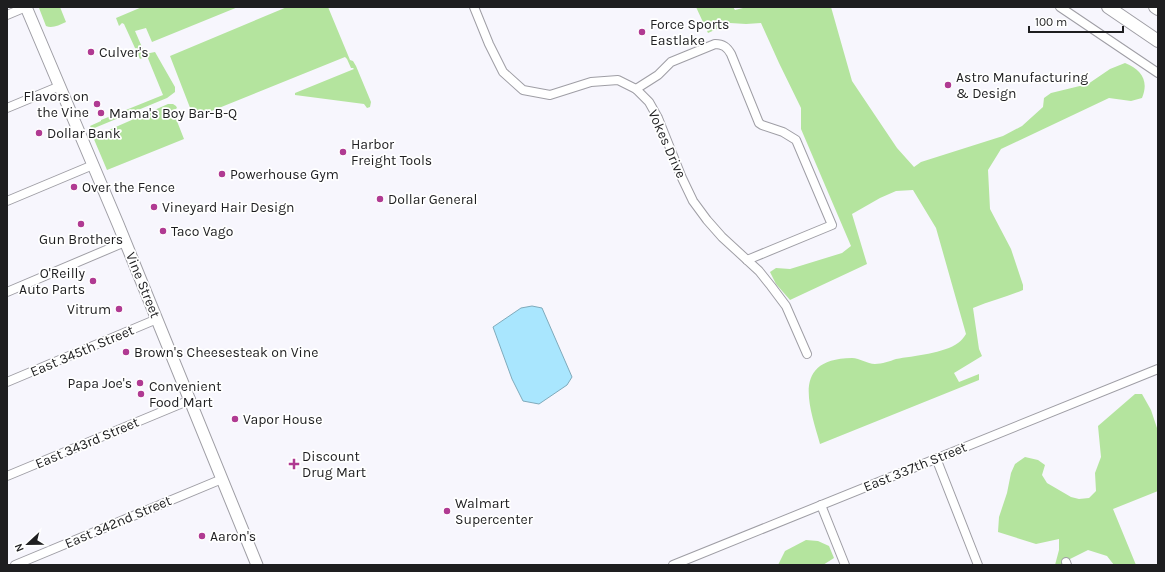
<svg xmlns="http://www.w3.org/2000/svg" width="1165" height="572" viewBox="0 0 1165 572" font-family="Karla,sans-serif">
<rect width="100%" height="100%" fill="#f7f6fd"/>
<g fill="#b4e49e">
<path d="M40,7H60L66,22C59,25 52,29 46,26L39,8Z"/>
<path d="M142,7H238L152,42L146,28L135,31L145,54L155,52L175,87V92L167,98L92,129L90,126L101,121V120L163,95L147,56L140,59L124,24L122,23L119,26L116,18Z"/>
<path d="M287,7H328L350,60L353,61L356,66L371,102L370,107L367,108L364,104L295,95V93L354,69L353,68H351L347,59L345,57L194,118L170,56Z"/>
<path d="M696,7H733L735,10L747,7H831L852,81L897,148L914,167L921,162L1003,136L1022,126L1043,107L1044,98L1051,93L1088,84L1110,69L1125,63C1142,70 1149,81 1142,98L1131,101L1109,98L1001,149L988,170L990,209L1011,249L1023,285V290C1007,297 990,301 973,308L979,349L982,356L954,373L959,382L979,374V380L820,444C809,405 791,359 852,358C860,358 867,364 875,364C882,364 890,361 896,359C913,356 945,353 958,343C961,341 964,337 966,334L936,228L913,190L896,191L880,198L852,214L867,264L790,300L776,284L770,272L776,268L790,269L842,253L851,246L801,129V108L779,63L761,23L746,24L730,23L708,33Z"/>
<path d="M168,104H173L176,106L177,108L173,111L184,139L107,170L93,137Z"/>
<path d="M1135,394H1142L1151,410L1158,431V491L1113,509L1136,565H1114L1107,556L1088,550L1070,559L1066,565H1055L1059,550V539L1036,544L998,532L999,517L1007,493L1011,473L1015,464L1025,457L1038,460L1045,465L1042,475L1047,483L1071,497L1079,499L1089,498L1096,491L1095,473L1101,457L1098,426Z"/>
<path d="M806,540L818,541L829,546L834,558L823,565H778L785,551Z"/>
</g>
<path fill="#a9e6fe" stroke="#7faabb" d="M532,306L542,308L572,377L567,385L539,404L523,401L512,379L493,327L521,308Z"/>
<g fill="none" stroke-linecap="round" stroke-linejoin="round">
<g stroke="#9f9ea5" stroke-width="10">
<g id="minor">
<path d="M474,7L489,44L503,72L523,90L550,95L591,82L618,80L636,89L649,102L658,118L682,178L693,201L707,220L722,237L759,271L771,286L786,306L807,354"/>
<path d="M1060,7L1158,73"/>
<path d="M7,15L26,7"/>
<path d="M636,89L658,75L671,62L715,44C723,44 727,47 731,54L759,123L762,125L783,132L796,140L832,225L747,260"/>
<path d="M7,108L60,86"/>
<path d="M7,201L93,165"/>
<path d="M7,292L125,242"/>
<path d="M7,382L157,319"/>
<path d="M936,458L978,565"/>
<path d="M7,476L190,400"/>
<path d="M821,505L845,565"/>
<path d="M1066,562L1067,565"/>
<path d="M15,565L222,479"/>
<path d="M673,565L1158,369"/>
</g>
</g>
<g stroke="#9f9ea5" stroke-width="13">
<path id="major" d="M26,7L118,224L257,565"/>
</g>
<g stroke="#9f9ea5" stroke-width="14">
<g id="highway">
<path d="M1108,7L1158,41"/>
<path d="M1155,7L1158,9"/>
</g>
</g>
<use href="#minor" stroke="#fff" stroke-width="8"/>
<use href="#major" stroke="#fff" stroke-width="11"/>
<use href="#highway" stroke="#fff" stroke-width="12"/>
</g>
<g fill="#b03a92" stroke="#fff" stroke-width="1.5">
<circle cx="642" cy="32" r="4"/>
<circle cx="91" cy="52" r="4"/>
<circle cx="948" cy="85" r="4"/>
<circle cx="97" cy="104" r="4"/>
<circle cx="101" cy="113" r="4"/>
<circle cx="39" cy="133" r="4"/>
<circle cx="343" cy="152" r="4"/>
<circle cx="222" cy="174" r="4"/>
<circle cx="74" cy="187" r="4"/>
<circle cx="380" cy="199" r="4"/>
<circle cx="154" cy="207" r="4"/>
<circle cx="81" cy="224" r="4"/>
<circle cx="163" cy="231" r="4"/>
<circle cx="93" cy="281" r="4"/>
<circle cx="119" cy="309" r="4"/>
<circle cx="126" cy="352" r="4"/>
<circle cx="140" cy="383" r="4"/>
<circle cx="141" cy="394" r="4"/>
<circle cx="235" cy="419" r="4"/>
<path d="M292 458h4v4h4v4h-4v4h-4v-4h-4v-4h4z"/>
<circle cx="447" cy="511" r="4"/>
<circle cx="202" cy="536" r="4"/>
</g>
<g text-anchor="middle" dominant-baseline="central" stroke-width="3.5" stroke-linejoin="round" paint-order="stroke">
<g font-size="14" fill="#1e1e20" stroke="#fff" text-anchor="start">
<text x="650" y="24">Force Sports<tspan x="650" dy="16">Eastlake</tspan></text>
<text x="99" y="52">Culver's</text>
<text x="956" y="77">Astro Manufacturing<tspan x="956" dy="16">&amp; Design</tspan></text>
<text x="89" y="96" text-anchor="end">Flavors on<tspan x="89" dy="16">the Vine</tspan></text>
<text x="109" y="113">Mama's Boy Bar-B-Q</text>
<text x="47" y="133">Dollar Bank</text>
<text x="351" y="144">Harbor<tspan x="351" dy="16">Freight Tools</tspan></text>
<text x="230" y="174">Powerhouse Gym</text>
<text x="82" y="187">Over the Fence</text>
<text x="388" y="199">Dollar General</text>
<text x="162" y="207">Vineyard Hair Design</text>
<text x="171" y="231">Taco Vago</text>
<text x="81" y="239" text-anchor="middle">Gun Brothers</text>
<text x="85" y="273" text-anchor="end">O'Reilly<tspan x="85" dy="16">Auto Parts</tspan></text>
<text x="111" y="309" text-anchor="end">Vitrum</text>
<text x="134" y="352">Brown's Cheesesteak on Vine</text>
<text x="132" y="383" text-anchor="end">Papa Joe's</text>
<text x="149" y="386">Convenient<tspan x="149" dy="16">Food Mart</tspan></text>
<text x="243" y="419">Vapor House</text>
<text x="302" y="456">Discount<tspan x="302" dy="16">Drug Mart</tspan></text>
<text x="455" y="503">Walmart<tspan x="455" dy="16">Supercenter</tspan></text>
<text x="210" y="536">Aaron's</text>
</g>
<g font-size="14" fill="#1e1e20" stroke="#fff">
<text transform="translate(667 144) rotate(66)">Vokes Drive</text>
<text transform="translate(143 285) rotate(68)">Vine Street</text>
<text transform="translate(82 351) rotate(-23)">East 345th Street</text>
<text transform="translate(87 443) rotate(-23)">East 343rd Street</text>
<text transform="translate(915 467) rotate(-22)">East 337th Street</text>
<text transform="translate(118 522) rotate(-23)">East 342nd Street</text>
</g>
</g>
<rect width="1165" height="572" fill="none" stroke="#1e1e20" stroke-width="16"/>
<g transform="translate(28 544) rotate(248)" stroke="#ffffff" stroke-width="3" paint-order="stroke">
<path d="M0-3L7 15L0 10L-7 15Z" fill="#1e1e20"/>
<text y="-6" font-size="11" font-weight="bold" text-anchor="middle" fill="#1e1e20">N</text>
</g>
<path d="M1029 26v6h94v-6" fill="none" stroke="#1e1e20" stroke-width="2"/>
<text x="1035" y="26" font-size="12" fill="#1e1e20" stroke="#ffffff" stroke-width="3" paint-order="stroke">100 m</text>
</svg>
